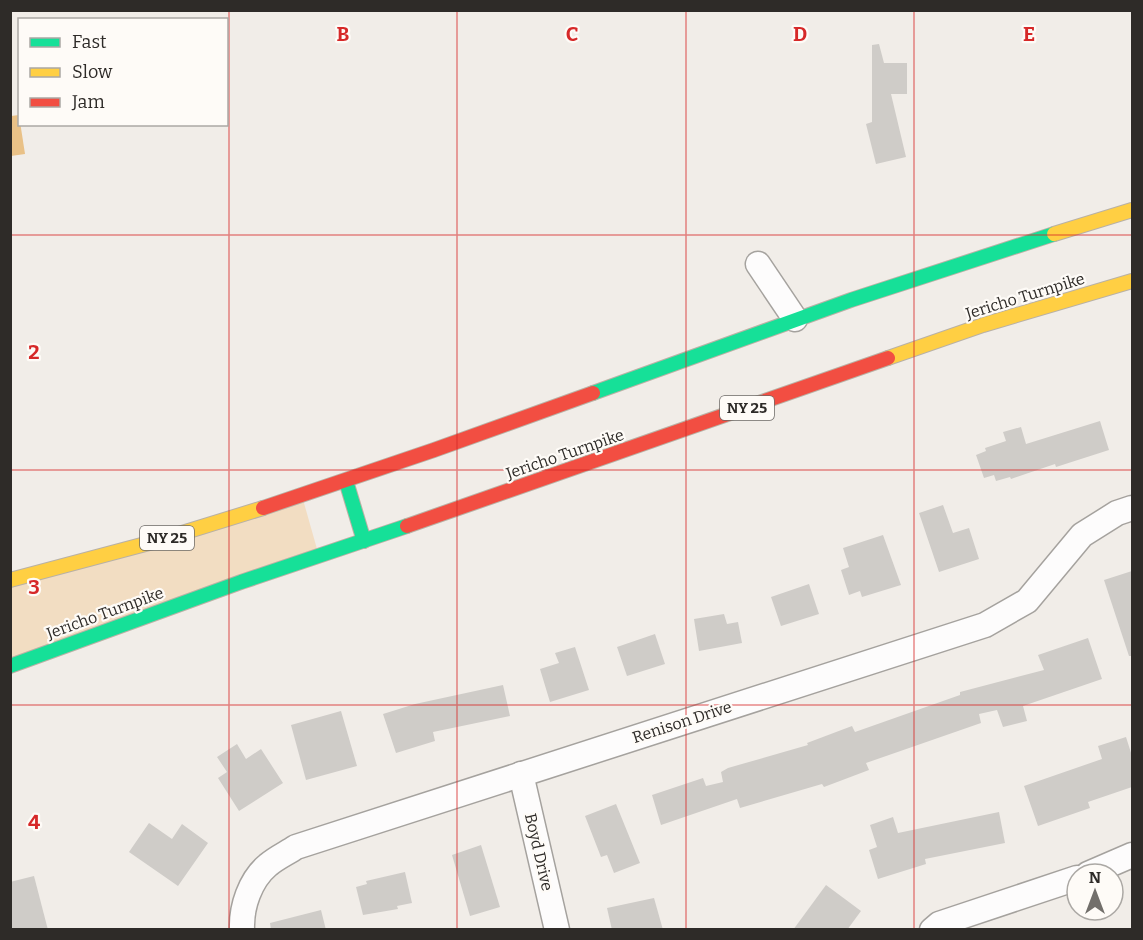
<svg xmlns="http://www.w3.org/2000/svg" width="1143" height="940" viewBox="0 0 1143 940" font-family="Bitter,serif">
<rect width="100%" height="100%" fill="#f1ede8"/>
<path fill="#f2ddc2" d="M302,496L319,556L11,666L10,580Z"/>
<path fill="#e9c187" d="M19,115L25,154L11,156V116Z"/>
<g fill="#cfccc8">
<path d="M879,44L884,63H907V94H891L906,157L876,164L866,124L872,122V45Z"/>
<path d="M1100,421L1109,450L1056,467L1055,464L1011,479L1010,477L996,481L994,475L984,478L976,455L986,451L985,448L1006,441L1003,432L1021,427L1026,444Z"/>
<path d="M943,505L953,533L969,528L979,559L939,572L919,513Z"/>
<path d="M883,535L901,585L862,597L860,591L849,595L841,570L849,567L843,548Z"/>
<path d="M1132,571V656H1129L1104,580Z"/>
<path d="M809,584L819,614L781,626L771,597Z"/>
<path d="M724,614L727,624L738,622L742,643L699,651L694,619Z"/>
<path d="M655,634L665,664L627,676L617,647Z"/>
<path d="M1088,638L1102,679L1023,706L1027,721L1003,727L997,710L979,714L981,723L866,763L869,770L824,787L822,784L740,808L737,799L661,825L652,795L703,778L706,786L723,782L721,772L728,768L808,745L807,743L852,726L855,732L960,695V692L1044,670L1038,655Z"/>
<path d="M575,647L589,690L550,702L540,669L559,663L555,653Z"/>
<path d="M503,685L510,716L433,732L435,741L396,753L383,714L415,704Z"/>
<path d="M341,711L357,766L306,780L291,725Z"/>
<path d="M1126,737L1132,756V787L1088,802L1090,808L1038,826L1024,786L1102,759L1098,746Z"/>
<path d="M237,744L246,759L261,749L283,783L239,811L218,778L227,772L217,757Z"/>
<path d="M616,804L640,863L614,873L607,855L601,857L585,816Z"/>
<path d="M999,812L1005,843L925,859L926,864L878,879L869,850L877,847L870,825L893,817L898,833Z"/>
<path d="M149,823L172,839L182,824L208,843L178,886L129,852Z"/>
<path d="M481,845L500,907L470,916L452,855Z"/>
<path d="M405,872L412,903L397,906L398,909L363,915L356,887L367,884L366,881Z"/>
<path d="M34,876L48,930H10V882Z"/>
<path d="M826,885L861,911L847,930H793Z"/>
<path d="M654,898L663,930H612L607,908Z"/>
<path d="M321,910L326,930H271L270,923Z"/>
</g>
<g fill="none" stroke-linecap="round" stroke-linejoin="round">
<g stroke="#a5a29e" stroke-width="27">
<g id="street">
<path d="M758,264L795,319"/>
<path d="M521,774L557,930"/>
<path d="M1088,874L1132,855"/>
<path d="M242,930C241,907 250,880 268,865C276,858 287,853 296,847L985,625L1027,601L1082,535L1117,513L1132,508"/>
<path d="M932,930L939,924L1077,878"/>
</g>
</g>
<g stroke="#b9b1a5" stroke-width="16">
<g id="fast">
<path d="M593,393L851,300L1054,234"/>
<path d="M346,481L364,541"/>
<path d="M10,666L241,582L407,526"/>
</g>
</g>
<g stroke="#b9b1a5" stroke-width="16">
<g id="slow">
<path d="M1054,234L1132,210"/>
<path d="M888,358L983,325L1132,281"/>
<path d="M10,580L153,542L263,508"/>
</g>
</g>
<g stroke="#b9b1a5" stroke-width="16">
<g id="jam">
<path d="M263,508L434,450L593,393"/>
<path d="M407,526L888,358"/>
</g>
</g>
<use href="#street" stroke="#fdfcfc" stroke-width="24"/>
<use href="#fast" stroke="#16e098" stroke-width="14"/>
<use href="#slow" stroke="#ffcf43" stroke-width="14"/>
<use href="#jam" stroke="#f24e42" stroke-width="14"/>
</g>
<path fill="none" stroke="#d62828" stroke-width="1.5" stroke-opacity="0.55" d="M229,10V930M457,10V930M686,10V930M914,10V930M10,235H1132M10,470H1132M10,705H1132"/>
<g text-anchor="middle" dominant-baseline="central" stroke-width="4.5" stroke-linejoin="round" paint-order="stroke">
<g fill="#fefbf7" stroke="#6c6966" stroke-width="1.5">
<rect x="720" y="396" width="54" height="24" rx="4.5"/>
<rect x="140" y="526" width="54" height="24" rx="4.5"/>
</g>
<g font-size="15" font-weight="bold" fill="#2e2b28">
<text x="747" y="408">NY 25</text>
<text x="167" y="538">NY 25</text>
</g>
<g font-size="16" fill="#2e2b28" stroke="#fefbf7">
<text transform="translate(1025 296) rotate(-17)">Jericho Turnpike</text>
<text transform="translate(565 454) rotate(-19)">Jericho Turnpike</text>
<text transform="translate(105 613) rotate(-20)">Jericho Turnpike</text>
<text transform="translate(682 722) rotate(-18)">Renison Drive</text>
<text transform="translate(539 852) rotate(77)">Boyd Drive</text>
</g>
</g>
<g font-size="20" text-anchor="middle" font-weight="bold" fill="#d62828" stroke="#fefbf7" stroke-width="4.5" stroke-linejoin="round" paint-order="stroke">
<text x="343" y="41">B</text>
<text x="572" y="41">C</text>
<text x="800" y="41">D</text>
<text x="1029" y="41">E</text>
<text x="34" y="359">2</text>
<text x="34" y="594">3</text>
<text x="34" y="829">4</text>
</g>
<rect width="1143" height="940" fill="none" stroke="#2e2b28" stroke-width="24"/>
<rect x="18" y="18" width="210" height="108" fill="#fefbf7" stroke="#aba8a4" stroke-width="1.5"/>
<rect x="30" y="38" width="30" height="9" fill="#16e098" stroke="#aba8a4" stroke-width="1.5"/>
<text x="72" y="48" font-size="18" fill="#2e2b28">Fast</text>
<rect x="30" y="68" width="30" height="9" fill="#ffcf43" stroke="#aba8a4" stroke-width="1.5"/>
<text x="72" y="78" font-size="18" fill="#2e2b28">Slow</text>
<rect x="30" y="98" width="30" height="9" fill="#f24e42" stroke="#aba8a4" stroke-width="1.5"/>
<text x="72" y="108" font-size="18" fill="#2e2b28">Jam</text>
<g transform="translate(1095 892)"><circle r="28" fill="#fefbf7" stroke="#aba8a4" stroke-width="1.5"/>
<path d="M0-4.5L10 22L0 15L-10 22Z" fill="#726f6b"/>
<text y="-9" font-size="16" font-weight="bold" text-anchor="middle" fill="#2e2b28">N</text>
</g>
</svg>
